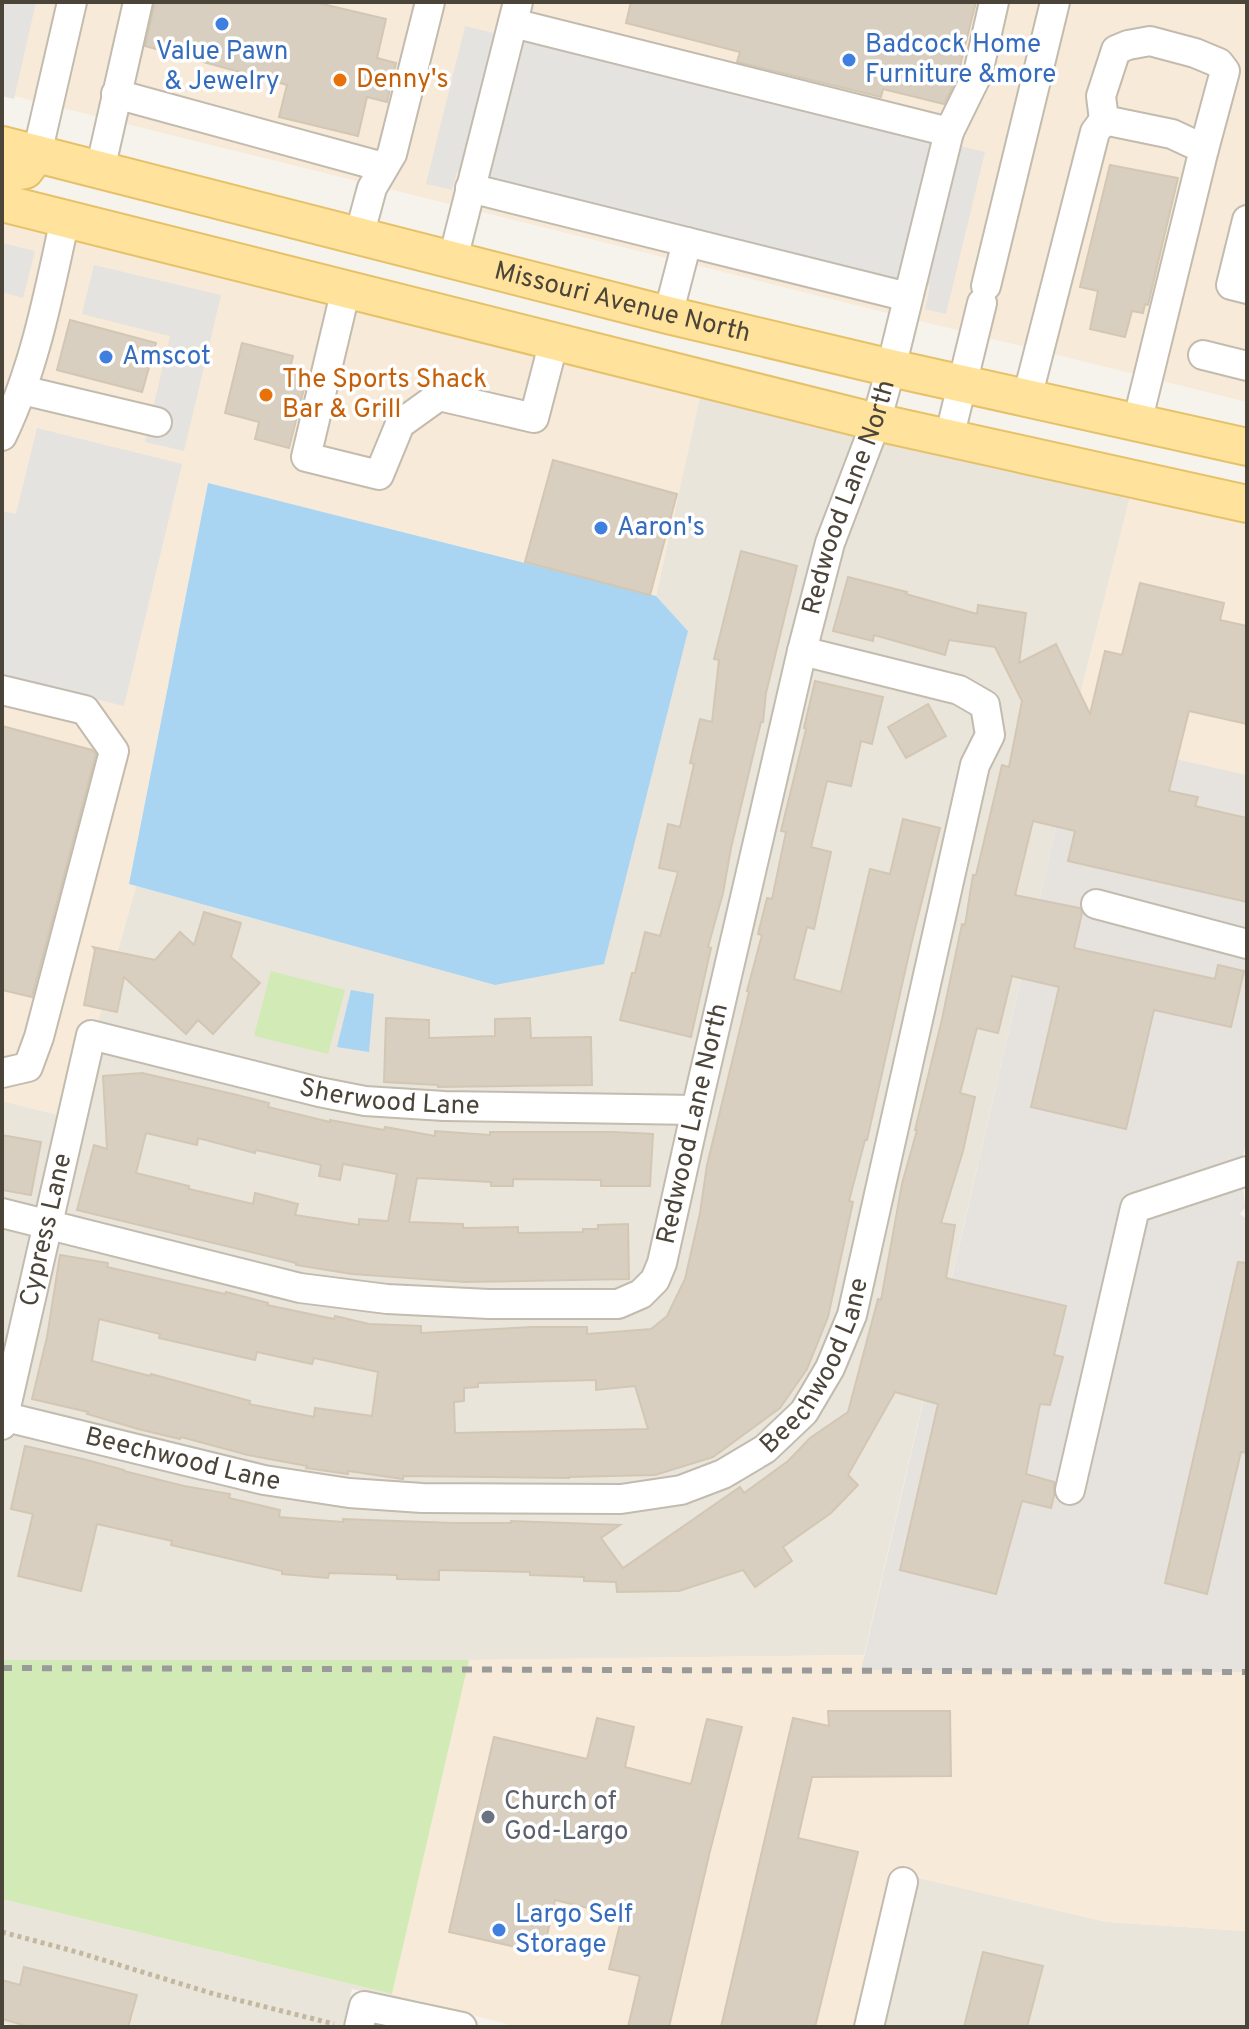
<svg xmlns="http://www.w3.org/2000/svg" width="1249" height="2029" viewBox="0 0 1249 2029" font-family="Overpass,sans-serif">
<rect width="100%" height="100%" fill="#f6f3ec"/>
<g fill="#eae5da">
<path d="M701,392L1131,493L1070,735L1077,737L864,1655L469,1660H2V1101L71,1118L136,886L495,985L688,631L656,596Z"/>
<path d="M893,1872L1107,1922L1247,1931V2027H854Z"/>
<path d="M2,1899L392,1994L451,2011L352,1989L343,2027H17L2,2023Z"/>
</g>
<g fill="#f7ead8">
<path d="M2,2H1247V402L2,93Z"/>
<path d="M2,217L701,392L656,596L208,483L129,884L136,886L71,1118L2,1101Z"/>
<path d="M1131,493L1247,519V775L1070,736Z"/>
<path d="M864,1655L862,1670L1247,1672V1931L1107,1922L893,1872L854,2027H518L392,1994L469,1660Z"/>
</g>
<path fill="#e6e2dd" d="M1077,737L1247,775V1138L1241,1165L1245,1208L1240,1214L1247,1219V1672L861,1670Z"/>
<g fill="#d2eab5">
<path d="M271,971L345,990L328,1054L254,1036Z"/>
<path d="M2,1660H469L392,1994L2,1899Z"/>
</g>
<g fill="#e5e3e0">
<path d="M2,2H36L14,99L2,96Z"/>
<path d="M465,26L985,152L946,314L925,309L930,286L457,172L452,190L426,184Z"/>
<path d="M2,243L35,251L23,298L2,292Z"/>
<path d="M94,265L221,295L184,451L145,442L170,336L82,314Z"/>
<path d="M37,428L182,464L124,706L2,676V511L16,514Z"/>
</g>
<g fill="#a9d4f2">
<path d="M208,483L656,596L688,631L604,964L495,985L129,884Z"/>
<path d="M351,990L374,994L369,1052L337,1047Z"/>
</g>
<g fill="#d8cfc1" stroke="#d3c7b4" stroke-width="2" fill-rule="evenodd">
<path d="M155,2H314L386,19L377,58L396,63L387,102L367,97L358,136L279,117L287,85L145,46Z"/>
<path d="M631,2H976L957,78L944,104L883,89L881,97L737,62L740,52L626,23Z"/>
<path d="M1110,165L1178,178L1148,305L1145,304L1143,313L1132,311L1125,337L1090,329L1098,291L1080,287Z"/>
<path d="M70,320L156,343L142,392L57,370Z"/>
<path d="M242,343L293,356L289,373L307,377L289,448L255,439L259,422L225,413Z"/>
<path d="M553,460L677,494L650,595L525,562Z"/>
<path d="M741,551L797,566L766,693L763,722H761L731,848L723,893L708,947L711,948L691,1037L620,1020L632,973H635L645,932L660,936L678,872L659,868L668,824L680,827L694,764L690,763L700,719L712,722L719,660L714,659Z"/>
<path d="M848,577L907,592L906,594L977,614L978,605L1026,613L1019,663L1056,644L1090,714L1105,651L1122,655L1140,583L1224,603L1220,620L1247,626V724L1189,711L1169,791L1198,797L1195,806L1247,818V902L1068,861L1075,831L1033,821L1015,895L1080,908L1082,913L1074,948L1215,979L1218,965L1244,971L1231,1027L1154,1010L1126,1129L1031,1107L1059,987L1012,976L998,1033L977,1028L960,1093L975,1097L963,1151L941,1223L955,1225L946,1278L1066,1306L1054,1355L1063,1357L1050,1405L1040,1404L1026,1474L1054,1482V1496L1051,1508L1022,1501L996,1594L900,1570L938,1404L895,1392L848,1475L858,1485L831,1513L783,1547L792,1561L755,1587L743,1570L679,1591L617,1592L616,1582L584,1581V1577L530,1575V1572L439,1570V1580L397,1579V1575L329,1573L328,1578L282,1574V1571L171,1545L172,1541L97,1524L81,1591L18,1576L33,1514L11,1509L25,1446L83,1459L124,1470V1471L184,1486L230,1494L229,1498L280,1510L279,1517L343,1522V1519L453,1523H511V1521L620,1525L601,1538L623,1568L740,1487L744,1493L788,1461L810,1438L848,1412L878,1299L881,1300L902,1184L917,1130H915L942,1019L962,924L965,925L973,875H976L1002,765L1009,767L1022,701L995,647L949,640L945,655L874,635L873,641L833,631Z"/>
<path d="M815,681L883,697L872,744L861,741L851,786L827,781L811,847L831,852L814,929L807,927L794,979L841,992L870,869L890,874L903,819L940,828L911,945L867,1140H865L849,1201L853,1202L828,1317L807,1369L780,1408L713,1457L655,1475L569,1477V1478L403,1476V1479L348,1471V1474L306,1468L307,1466L248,1455L181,1437L180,1439L138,1429L87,1414L88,1412L32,1399L47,1337L60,1255L108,1263L107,1267L225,1294L226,1292L268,1303L267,1305L334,1319L335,1316L369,1324L421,1326V1333L531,1327H587V1334L651,1329L667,1316L685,1279L700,1213L707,1165L749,992L747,991L762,935L758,934L767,898L772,899L786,832L781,831L806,729L804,728ZM99,1319L160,1334L159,1338L255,1360L257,1352L312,1364L314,1358L378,1372L372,1416L315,1408L314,1417L249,1404L250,1401L151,1374L150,1376L92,1361ZM596,1380V1390L635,1386L648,1429L455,1433L454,1402L464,1401V1388L478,1387V1383Z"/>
<path d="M928,704L946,736L906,758L888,727Z"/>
<path d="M2,726L92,750L96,754L32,997L2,990Z"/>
<path d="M204,912L241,923L231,957L260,983L213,1034L198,1020L186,1034L124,977L117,1012L84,1005L95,950L93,947L155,960L180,932L194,945Z"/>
<path d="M386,1018L429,1020V1038L495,1036V1019L530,1018L531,1038L591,1037L592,1085L438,1087V1085L384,1082Z"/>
<path d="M142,1073L233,1094L269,1103L268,1107L330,1122V1120L384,1130L385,1127L435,1136V1131L490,1135V1132H613L653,1134L650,1186H601V1180L513,1179V1186H491V1182L417,1178L409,1222L463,1224V1228L518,1227V1233L583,1232V1229H598V1225L628,1224L629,1279L465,1282L352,1274L296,1265V1263L77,1210L94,1145L107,1149L103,1076ZM146,1133L197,1145L198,1138L255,1153L256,1150L321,1165L319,1176L340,1180L343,1164L397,1174L388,1221L359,1219V1225L295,1215L298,1204L255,1193L253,1204L189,1189V1186L136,1173Z"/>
<path d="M2,1135L41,1142L31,1195L2,1190Z"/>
<path d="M1238,1262L1247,1263V1453L1241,1452L1207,1594L1165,1583Z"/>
<path d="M828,1711H950L951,1776L812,1777L798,1838L858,1852L815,2027H721L793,1718L829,1726Z"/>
<path d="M597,1718L634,1727L625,1767L691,1784L707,1719L742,1727L710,1851L669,2027H628L640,1976L609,1969L622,1916L555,1900L543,1953L449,1932L494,1737L587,1759Z"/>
<path d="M983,1952L1043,1966L1027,2027H964Z"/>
<path d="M24,1967L137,1995L128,2027H30L2,2019V1980L20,1985Z"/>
</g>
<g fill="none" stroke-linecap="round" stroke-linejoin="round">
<g stroke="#c2bbae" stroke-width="32">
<g id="minor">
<path d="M116,94L383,167"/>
<path d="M1104,120L1101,96L1116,50L1128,45L1150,41L1195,53L1219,63L1225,71L1204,149"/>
<path d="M949,132L978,73L994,2"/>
<path d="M37,154L72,2"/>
<path d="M100,170L138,2"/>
<path d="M470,188L908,297"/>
<path d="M1247,220L1231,285L1247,289"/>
<path d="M359,236L372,188L392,154L430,2"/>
<path d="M453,259L518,2"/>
<path d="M986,286L1055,2"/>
<path d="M346,289L306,457L379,475L400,424L439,396L534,418L554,341"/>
<path d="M668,315L687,242"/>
<path d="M1203,355L1247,366"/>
<path d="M22,390L157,422"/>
<path d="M1027,398L1095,132L1104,120L1172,134L1204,149L1137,423"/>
<path d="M2,436C35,368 49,292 65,219"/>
<path d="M949,438L982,303"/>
<path d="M2,690L85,710L114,751L39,1037L28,1067L2,1073"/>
<path d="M1096,904L1247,944"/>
<path id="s1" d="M2,1213L300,1288L387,1299L489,1304H618L641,1294L655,1280L662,1263L696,1110L802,651L830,543L876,422L891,368L949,132L513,23"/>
<path id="s2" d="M2,1416L264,1480L349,1493L422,1498L621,1499L681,1490L723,1474L765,1449L804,1412L830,1368L852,1315L975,765L990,735L985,705L959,690L802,651"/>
<path id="s3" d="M2,1425L91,1035L319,1092L365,1101L444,1106L696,1110"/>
<path d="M1070,1490L1135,1208L1247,1171"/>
<path d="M359,2027L364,2006L462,2027"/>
<path d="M869,2027L903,1882"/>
</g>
</g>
<g stroke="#e6c16a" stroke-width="40">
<g id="major">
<path id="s4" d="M2,145L668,315L891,368L1247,447"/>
<path d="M2,174L25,170L37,154"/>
<path d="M2,203L876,422L1247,504"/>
</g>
</g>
<path stroke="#c4b79f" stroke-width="5" stroke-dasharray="4 4" stroke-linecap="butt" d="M2,1932L77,1952L214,1994L334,2024"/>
<use href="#minor" stroke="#fff" stroke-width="28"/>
<use href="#major" stroke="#ffe39c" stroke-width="36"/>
<path stroke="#9a9a9a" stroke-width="6" stroke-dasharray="10 10" stroke-linecap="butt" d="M2,1668L1247,1672"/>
</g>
<g fill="#3f7fe0" stroke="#fff" stroke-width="3">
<circle cx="222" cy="24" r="8"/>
<circle cx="849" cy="60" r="8"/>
<circle cx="106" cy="357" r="8"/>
<circle cx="601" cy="528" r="8"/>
<circle cx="499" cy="1930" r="8"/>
</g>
<g fill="#e8710a" stroke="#fff" stroke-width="3">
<circle cx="340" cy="80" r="8"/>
<circle cx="266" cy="395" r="8"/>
</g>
<circle fill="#6b7280" stroke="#fff" stroke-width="3" cx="488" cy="1817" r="8"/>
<g text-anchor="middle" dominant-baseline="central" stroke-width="7" stroke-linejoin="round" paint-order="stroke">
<g font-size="26" fill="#366cbe" stroke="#fff" text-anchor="start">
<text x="865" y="45">Badcock Home<tspan x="865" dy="30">Furniture &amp;more</tspan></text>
<text x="222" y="52" text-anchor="middle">Value Pawn<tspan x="222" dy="30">&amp; Jewelry</tspan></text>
<text x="122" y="357">Amscot</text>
<text x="617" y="528">Aaron's</text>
<text x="515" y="1915">Largo Self<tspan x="515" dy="30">Storage</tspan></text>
</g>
<g font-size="26" fill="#c56008" stroke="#fff" text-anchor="start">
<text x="356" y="80">Denny's</text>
<text x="282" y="380">The Sports Shack<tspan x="282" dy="30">Bar &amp; Grill</tspan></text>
</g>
<g font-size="26" fill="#4b4439" stroke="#fff">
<text stroke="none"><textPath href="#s4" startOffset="640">Missouri Avenue North</textPath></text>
<text stroke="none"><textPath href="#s1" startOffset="1478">Redwood Lane North</textPath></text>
<text stroke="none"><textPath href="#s3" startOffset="706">Sherwood Lane</textPath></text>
<text stroke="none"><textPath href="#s1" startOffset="832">Redwood Lane North</textPath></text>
<text stroke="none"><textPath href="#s3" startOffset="200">Cypress Lane</textPath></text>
<text stroke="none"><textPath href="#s2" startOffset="882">Beechwood Lane</textPath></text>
<text stroke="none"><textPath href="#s2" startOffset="186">Beechwood Lane</textPath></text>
</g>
<g font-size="26" fill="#5b616d" stroke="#fff" text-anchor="start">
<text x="504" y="1802">Church of<tspan x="504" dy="30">God-Largo</tspan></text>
</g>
</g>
<rect width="1249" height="2029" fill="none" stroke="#4b4439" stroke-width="8"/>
</svg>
